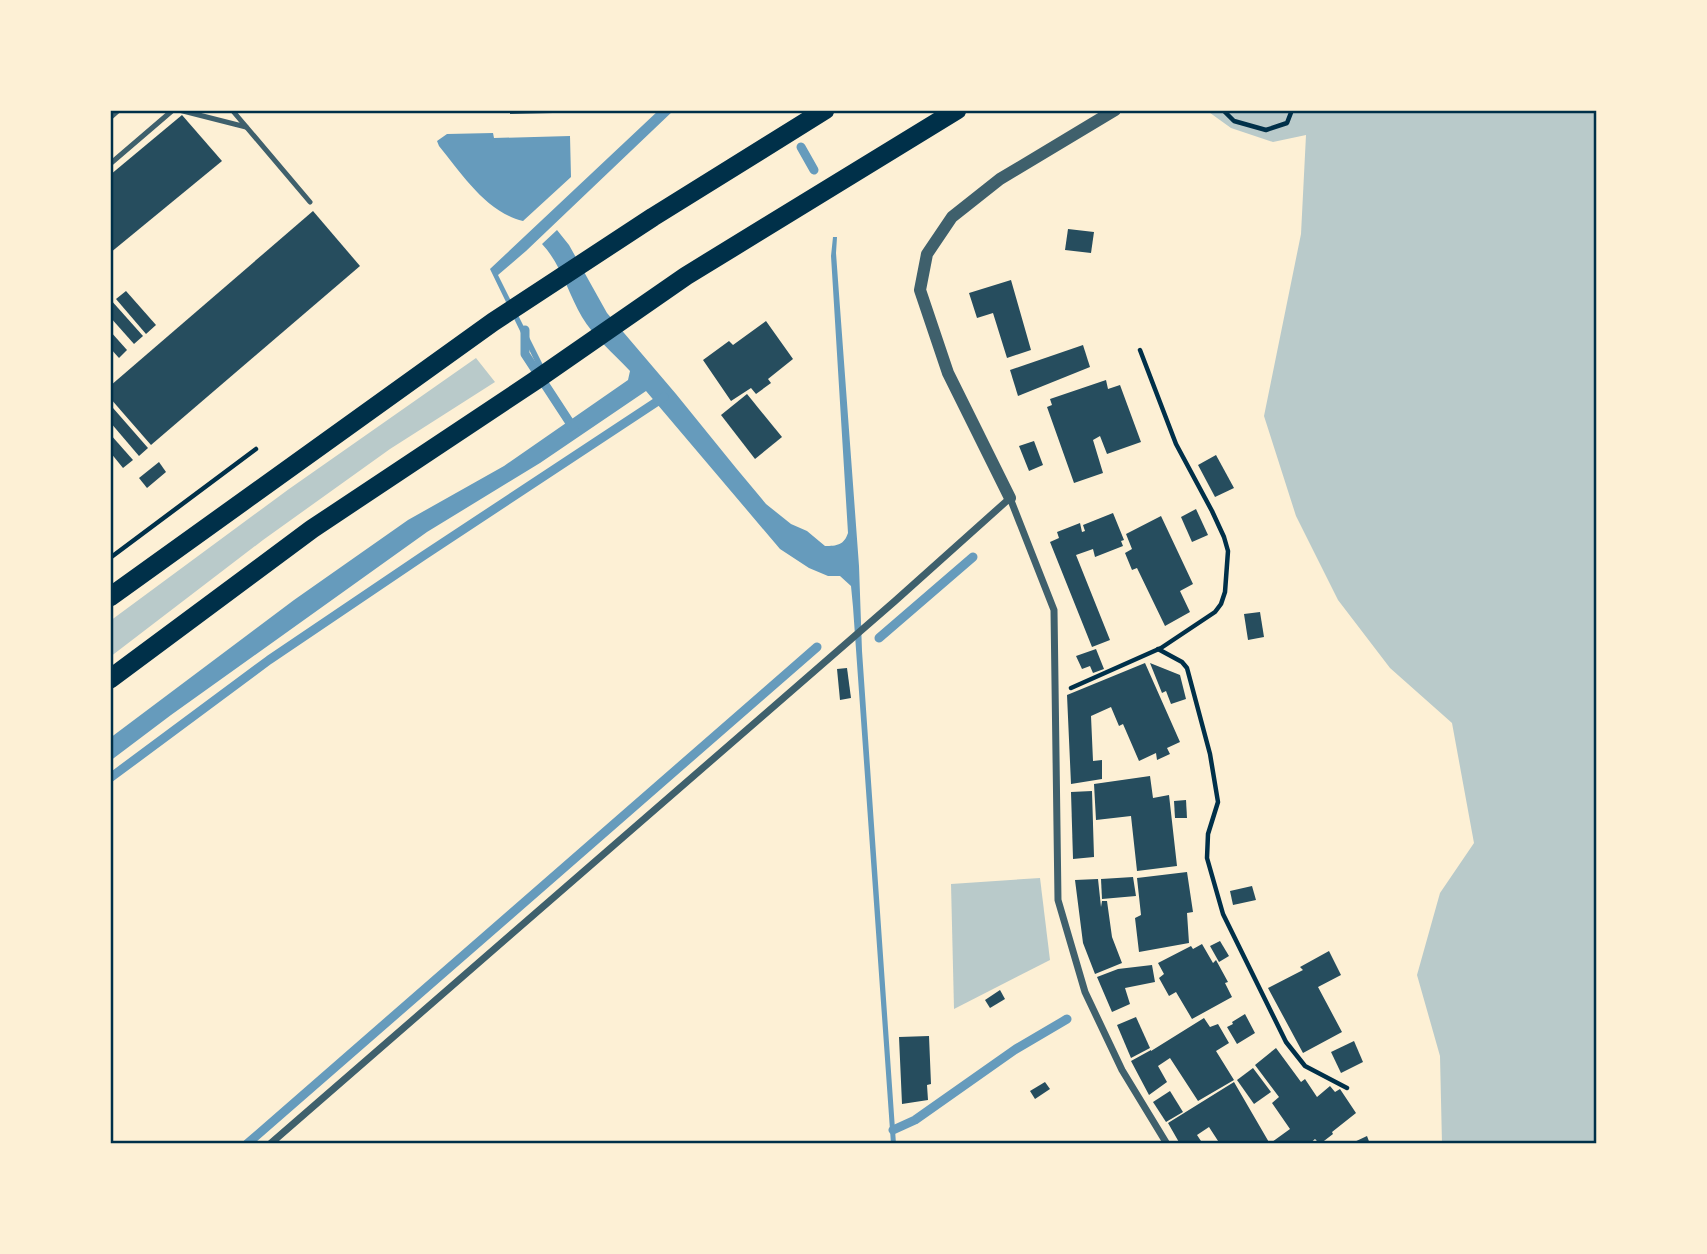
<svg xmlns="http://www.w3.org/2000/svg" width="1707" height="1254" viewBox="0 0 1707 1254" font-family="'Source Serif 4',serif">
<rect width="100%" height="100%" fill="#fdf0d5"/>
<g fill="#b9caca">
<path d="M1206,110H1597V1144H1442L1440,1056L1417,975L1440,893L1474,843L1452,723L1390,668L1338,600L1296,516L1264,416L1301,234L1306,135L1273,142L1231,128Z"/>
<path d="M476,358L495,382L390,449L263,540L110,657V621L289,489Z"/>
<path d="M1040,878L1050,960L954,1009L951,884Z"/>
</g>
<g fill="#669bbc">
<path d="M659,110H674L526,251L498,275L543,365L538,368L490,269Z"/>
<path d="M493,133L494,138L570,136L571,177L523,221C486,212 462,174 439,146L437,141L447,134Z"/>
<path d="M557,230L569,245L607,313L676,394L736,468L766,504L791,524L807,531L825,546C837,546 844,545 848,533L831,256L833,237H837L836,253L859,566L862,651L896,1144H891L853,607L851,586L840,576H828L809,568L780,549L646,391L540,463L427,532L171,715L110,761V738L294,600L408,520L504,466L628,380L630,371C614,354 593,336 582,317C568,293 561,264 542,244Z"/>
</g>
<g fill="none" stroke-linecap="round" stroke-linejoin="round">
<g stroke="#669bbc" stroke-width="9">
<path d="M801,147L814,170"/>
<path d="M525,330V354L574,429"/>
<path d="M879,638L973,557"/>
<path d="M110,778L269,660L423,556L664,397"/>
<path d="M893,1130L915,1120L1016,1049L1067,1019"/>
<path d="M247,1144L817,647"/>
</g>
</g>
<g fill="#264d5e">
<path d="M510,110H553V113L510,114Z"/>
<path d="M182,115L222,161L110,253V175Z"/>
<path d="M313,211L360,266L151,445L110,398V386Z"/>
<path d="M1068,229L1094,232L1091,253L1065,250Z"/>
<path d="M1011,280L1031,350L1007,358L993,313L977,318L969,293Z"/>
<path d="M126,291L156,325L146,334L116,299Z"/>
<path d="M110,299L143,336L134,344L110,317Z"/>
<path d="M766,321L793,359L768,379L771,383L756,394L751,388L731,401L703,360L729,341L733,345Z"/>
<path d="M110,331L127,350L119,358L110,348Z"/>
<path d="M1083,345L1090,367L1018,396L1010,370Z"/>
<path d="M1106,380L1108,389L1120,385L1141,442L1107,454L1100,436L1093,440L1103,473L1074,483L1047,407L1052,405L1050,399Z"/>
<path d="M747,394L782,437L755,459L721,415Z"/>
<path d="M113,408L148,448L139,456L110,422V411Z"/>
<path d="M110,434L133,460L123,468L110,452Z"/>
<path d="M1034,441L1043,465L1029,471L1019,446Z"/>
<path d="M1216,455L1234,488L1215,497L1198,465Z"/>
<path d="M159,462L166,472L147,488L139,478Z"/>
<path d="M1196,509L1208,535L1192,542L1181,517Z"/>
<path d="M1113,513L1124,540L1121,541L1123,546L1095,557L1093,549L1076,555L1110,640L1092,647L1050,542L1059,538L1057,532L1080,523L1082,532L1085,531L1083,525Z"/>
<path d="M1161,516L1193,584L1180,591L1190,612L1165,626L1137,568L1132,570L1125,553L1132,549L1126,534Z"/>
<path d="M1260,612L1264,637L1248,640L1244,614Z"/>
<path d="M1096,649L1104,669L1093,673L1090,666L1082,669L1076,656Z"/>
<path d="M1145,663L1180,742L1167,748L1170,754L1157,760L1156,753L1139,761L1123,724L1119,726L1111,707L1091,716L1093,761L1102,760V779L1071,784L1067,695Z"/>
<path d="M1150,663L1180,675L1186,699L1171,704L1166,691L1162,693Z"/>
<path d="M847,668L851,698L840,700L837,669Z"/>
<path d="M1150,776L1153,798L1169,795L1177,866L1137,871L1131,816L1096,820L1094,784Z"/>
<path d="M1092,791L1094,857L1073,859L1071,792Z"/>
<path d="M1186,800L1187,818H1175L1174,801Z"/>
<path d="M1187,872L1193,912L1187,913L1189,943L1139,952L1135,918L1141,915L1137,878Z"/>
<path d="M1133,877L1136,896L1102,899L1101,879Z"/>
<path d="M1098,879L1101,907L1102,901H1107L1112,937L1122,963L1095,974L1083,943L1075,880Z"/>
<path d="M1252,886L1256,900L1233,905L1230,891Z"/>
<path d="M1220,941L1229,956L1219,962L1210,946Z"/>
<path d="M1202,944L1213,963L1216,960L1228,982L1225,983L1232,997L1192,1019L1176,992L1169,996L1159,978L1164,974L1158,963L1191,946L1193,949Z"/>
<path d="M1329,951L1341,975L1318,987L1342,1032L1303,1053L1268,988L1303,970L1300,967Z"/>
<path d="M1152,965L1155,982L1125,988L1130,1004L1112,1012L1097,977L1118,969Z"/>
<path d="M1000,990L1005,999L990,1008L985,1000Z"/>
<path d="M1245,1014L1255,1033L1237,1044L1227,1027L1233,1024L1232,1022Z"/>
<path d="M1136,1017L1150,1048L1131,1058L1117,1025Z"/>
<path d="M1204,1018L1210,1027L1218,1024L1229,1043L1216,1051L1234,1080L1198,1101L1170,1058L1158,1066L1167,1082L1149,1095L1131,1061L1151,1050V1051Z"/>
<path d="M929,1036L931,1084L927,1085L928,1100L902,1104L899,1037Z"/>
<path d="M1354,1041L1363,1062L1341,1073L1331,1052Z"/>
<path d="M1276,1048L1301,1082L1305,1079L1317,1097L1330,1086L1335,1092L1340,1089L1356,1113L1332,1132L1333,1134L1320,1144L1315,1139L1309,1144H1273L1272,1142L1290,1129L1272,1103L1279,1097L1255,1065Z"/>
<path d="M1253,1068L1271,1092L1254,1104L1237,1080Z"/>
<path d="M1045,1082L1050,1089L1035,1099L1030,1091Z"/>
<path d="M1234,1082L1270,1144H1220L1209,1127L1197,1135L1203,1144H1180L1168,1123Z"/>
<path d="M1170,1091L1183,1112L1166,1122L1153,1102Z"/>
<path d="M1367,1136L1370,1144H1350Z"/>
</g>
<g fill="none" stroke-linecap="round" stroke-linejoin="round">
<g stroke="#003049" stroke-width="4.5">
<path d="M1223,110L1234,121L1266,130L1287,123L1292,110"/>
<path d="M110,558L256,449"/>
<path d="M1158,649L1182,662L1187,668L1210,754L1218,802L1208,834L1207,858L1223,914L1286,1042L1305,1066L1347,1088"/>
<path d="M1071,688L1161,648L1215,612L1221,604L1225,592L1228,551L1224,537L1212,511L1176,444L1140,350"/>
</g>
<g stroke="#3f606c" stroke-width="5">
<path d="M179,110L246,127"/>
<path d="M232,110L310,202"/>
<path d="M110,118L119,110"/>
<path d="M110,164L173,110"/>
</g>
<path stroke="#3f606c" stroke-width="7" d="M270,1144L895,601L1010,498L1054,610L1058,900L1085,992L1122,1070L1167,1144"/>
<path stroke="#3f606c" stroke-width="12" d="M1010,498L948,373L920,290L927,254L952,217L1000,179L1115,110"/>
<g stroke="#003049" stroke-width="19">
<path d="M110,597L493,322L653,217L825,110"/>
<path d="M110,679L312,529L536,380L686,276L957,110"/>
</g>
</g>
<rect width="1707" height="1254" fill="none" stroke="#fdf0d5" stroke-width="224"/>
<rect x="112" y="112" width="1483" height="1030" fill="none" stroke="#003049" stroke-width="2.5"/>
</svg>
